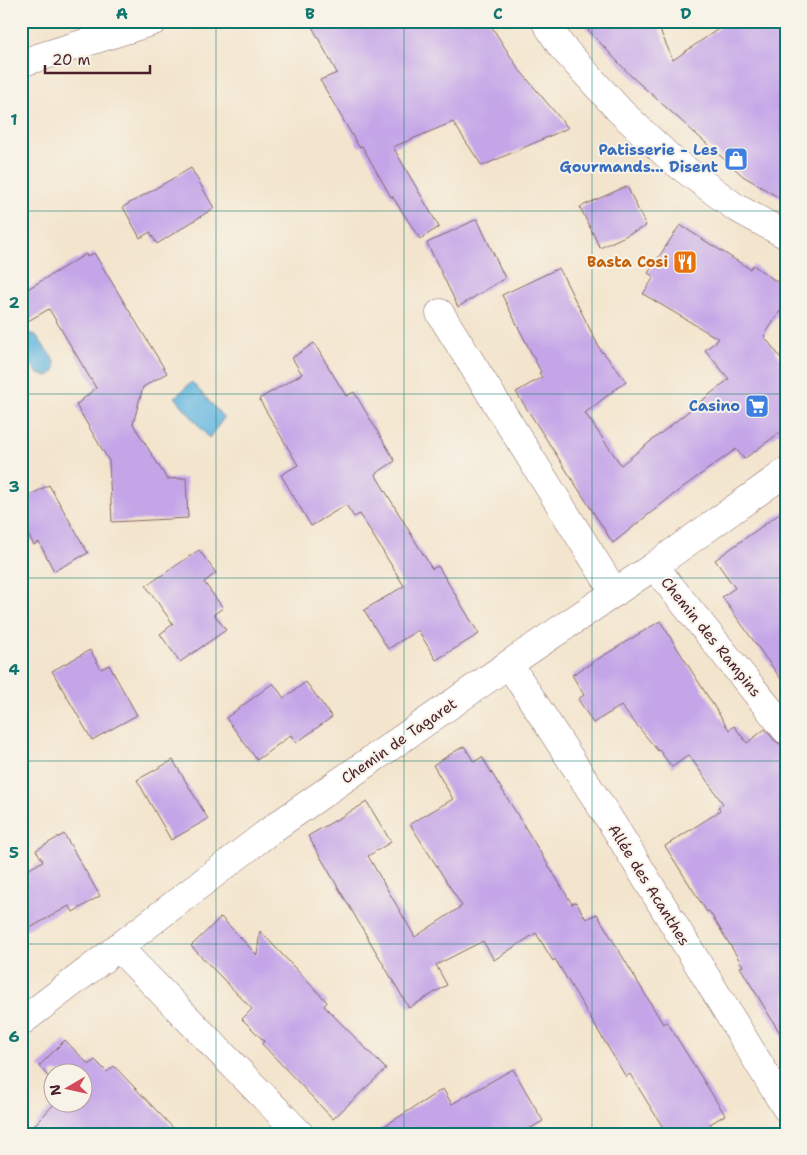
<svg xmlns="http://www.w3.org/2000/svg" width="807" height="1155" viewBox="0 0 807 1155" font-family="'Shantell Sans',sans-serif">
<rect width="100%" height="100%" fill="#f7f3e8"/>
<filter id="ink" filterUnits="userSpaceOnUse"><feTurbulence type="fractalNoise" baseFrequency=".02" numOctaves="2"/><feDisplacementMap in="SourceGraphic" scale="10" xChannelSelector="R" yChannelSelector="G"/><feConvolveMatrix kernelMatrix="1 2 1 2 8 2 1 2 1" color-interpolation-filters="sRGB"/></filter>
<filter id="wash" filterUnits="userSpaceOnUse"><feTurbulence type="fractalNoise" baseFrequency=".0096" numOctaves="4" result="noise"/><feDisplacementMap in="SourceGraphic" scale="20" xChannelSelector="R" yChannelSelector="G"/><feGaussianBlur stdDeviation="1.12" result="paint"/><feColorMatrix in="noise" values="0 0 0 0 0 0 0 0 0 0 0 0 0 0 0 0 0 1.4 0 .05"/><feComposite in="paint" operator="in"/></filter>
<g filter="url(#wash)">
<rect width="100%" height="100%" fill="#f3e5cd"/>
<g fill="#65b7e0" stroke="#586b86">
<path d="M26,332L36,335L55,362V371L49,376L38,374L21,348V335Z"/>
<path d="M192,382L224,418L209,438L175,397Z"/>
</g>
<g id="blocks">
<g fill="#c4a6e8">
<path d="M309,21H488L518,68L568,128L482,166L453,122L393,147L439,227L420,239L392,196L391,197L362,146L359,147L320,80L337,73Z"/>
<path d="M580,21H656L673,60L730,21H786V202L743,176L631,76Z"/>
<path d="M191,168L214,208L157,244L150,232L140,238L123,207Z"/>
<path d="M627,186L646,226L600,248L580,207Z"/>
<path d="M477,219L505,278L458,307L427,243Z"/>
<path d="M680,225L750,269L753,265L786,288V302L764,336L786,365V428L744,459L736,449L683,487L613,543L516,392L542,377L539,373L541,372L502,295L559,268L602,353L603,352L626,381L585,413L621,465L729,379L705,350L719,339L643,294L654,277L648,273Z"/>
<path d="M94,253L167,373L143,387L133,424L167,479L186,478L188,518L112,522L109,461L76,405L96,388L49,309L21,325V293L86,254L87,257Z"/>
<path d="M314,343L346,396L354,392L395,461L375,474L432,569L438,566L479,634L436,660L418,630L388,649L364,610L404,586L360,514L354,517L346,505L311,526L281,475L298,465L259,399L302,374L292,358Z"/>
<path d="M49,485L88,553L54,571L39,542L34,545L21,522V500Z"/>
<path d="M786,509V686L722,597L735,588L715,560Z"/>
<path d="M199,550L216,573L204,582L223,608L214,614L226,630L180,662L160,634L173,624L146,586Z"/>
<path d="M660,621L729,730L734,726L747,743L765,729L774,740L780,744L786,745V1043L740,967L743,966L709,911L707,912L665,846L720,811L718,807L723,804L689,755L672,767L659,750L658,751L621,706L593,723L578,699L584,695L572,675Z"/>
<path d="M90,650L101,669L109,665L137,715L92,740L52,671Z"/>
<path d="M306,682L332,717L296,743L291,735L257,760L226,718L273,683L284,698Z"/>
<path d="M464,746L474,762L482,757L572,904L576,902L586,919L597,914L663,1024L667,1022L725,1115L710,1124L716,1134H667L630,1074L626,1077L555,959L553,961L536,933L494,960L483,941L436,965L447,985L409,1008L308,836L367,802L391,842L368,856L415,937L462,906L410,824L453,799L433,765Z"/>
<path d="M173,760L208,819L171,840L137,780Z"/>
<path d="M64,834L100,896L73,912L69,906L21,933V874L43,861L36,850Z"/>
<path d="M221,917L257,955L260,931L327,1002L324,1006L386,1069L333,1119L262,1044L264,1041L242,1019L252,1009L191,946Z"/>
<path d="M65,1040L89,1065L95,1060L107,1072L114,1066L179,1134H26L56,1102H82V1072H52V1081L39,1066Z"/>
<path d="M513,1069L543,1121L520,1134H372L443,1089L452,1104Z"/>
</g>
</g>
</g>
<g filter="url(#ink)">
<use href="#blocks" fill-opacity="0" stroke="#856464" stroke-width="1"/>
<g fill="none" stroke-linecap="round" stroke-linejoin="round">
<g stroke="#856464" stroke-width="29">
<g id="street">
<path d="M545,21L561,46L620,111L671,159L735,207L786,235"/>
<path d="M21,63L154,21"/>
<path d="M440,313L615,593"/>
<path d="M654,566L786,730"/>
<path d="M509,664L617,831L786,1108"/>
<path d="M118,947L300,1134"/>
<path d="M21,1022L275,827L509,664L654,566L786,472"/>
</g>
</g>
<use href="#street" stroke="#fff" stroke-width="28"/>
</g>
</g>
<path fill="none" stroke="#0f766e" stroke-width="1" stroke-opacity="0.55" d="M216,21V1134M404,21V1134M592,21V1134M21,211H786M21,394H786M21,578H786M21,761H786M21,944H786"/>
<defs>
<g id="shop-square" transform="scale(1.25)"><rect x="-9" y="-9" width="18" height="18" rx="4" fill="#3f7fe0" stroke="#f7f3e8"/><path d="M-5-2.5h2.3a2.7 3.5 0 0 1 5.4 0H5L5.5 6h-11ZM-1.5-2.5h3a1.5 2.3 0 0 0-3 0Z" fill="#fff"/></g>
<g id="restaurant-square" transform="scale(1.25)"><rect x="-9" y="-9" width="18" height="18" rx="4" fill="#e8710a" stroke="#f7f3e8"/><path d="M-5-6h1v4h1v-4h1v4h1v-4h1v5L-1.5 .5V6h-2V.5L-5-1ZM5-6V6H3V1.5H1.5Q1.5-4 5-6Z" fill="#fff"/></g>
<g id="supermarket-square" transform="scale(1.25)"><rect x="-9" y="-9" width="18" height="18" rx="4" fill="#3f7fe0" stroke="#f7f3e8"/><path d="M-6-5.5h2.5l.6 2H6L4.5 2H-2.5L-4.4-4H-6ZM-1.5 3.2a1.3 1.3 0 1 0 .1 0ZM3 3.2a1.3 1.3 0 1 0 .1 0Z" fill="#fff"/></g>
</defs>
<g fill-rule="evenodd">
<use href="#shop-square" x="736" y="159"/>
<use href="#restaurant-square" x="685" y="262"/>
<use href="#supermarket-square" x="757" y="406"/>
</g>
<g text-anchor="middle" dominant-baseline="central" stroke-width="4" stroke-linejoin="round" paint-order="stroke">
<g font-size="15" font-weight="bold" fill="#366cbe" stroke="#f7f3e8" text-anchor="end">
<text x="718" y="150">Patisserie - Les<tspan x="718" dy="17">Gourmands... Disent</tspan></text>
<text x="740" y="406">Casino</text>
</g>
<g font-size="15" font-weight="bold" fill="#c56008" stroke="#f7f3e8" text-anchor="end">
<text x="668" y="262">Basta Cosi</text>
</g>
<g font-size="15" fill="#4a1f2b" stroke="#f7f3e8">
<text transform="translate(711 637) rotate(51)">Chemin des Rampins</text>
<text transform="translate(399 741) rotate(-35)">Chemin de Tagaret</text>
<text transform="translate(649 885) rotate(58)">Allée des Acanthes</text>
</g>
</g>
<rect width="807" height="1155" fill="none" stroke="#f7f3e8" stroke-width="55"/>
<g transform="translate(68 1088) rotate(261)"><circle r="24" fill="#f7f3e8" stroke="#b29e9c"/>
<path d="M0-4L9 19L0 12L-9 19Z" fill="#d1495b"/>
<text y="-8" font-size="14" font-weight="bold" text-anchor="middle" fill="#4a1f2b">N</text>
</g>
<path d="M45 65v8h105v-8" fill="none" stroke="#4a1f2b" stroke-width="2.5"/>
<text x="52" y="65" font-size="15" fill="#4a1f2b" stroke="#f7f3e8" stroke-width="4" paint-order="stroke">20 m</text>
<rect x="28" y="28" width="752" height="1100" fill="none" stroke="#0f766e" stroke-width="2"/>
<g font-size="16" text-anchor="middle" font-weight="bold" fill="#0f766e">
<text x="122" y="19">A</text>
<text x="310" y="19">B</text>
<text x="498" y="19">C</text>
<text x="686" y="19">D</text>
<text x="14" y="125">1</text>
<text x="14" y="308">2</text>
<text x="14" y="492">3</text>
<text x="14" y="675">4</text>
<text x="14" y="858">5</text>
<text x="14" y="1042">6</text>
</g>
</svg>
